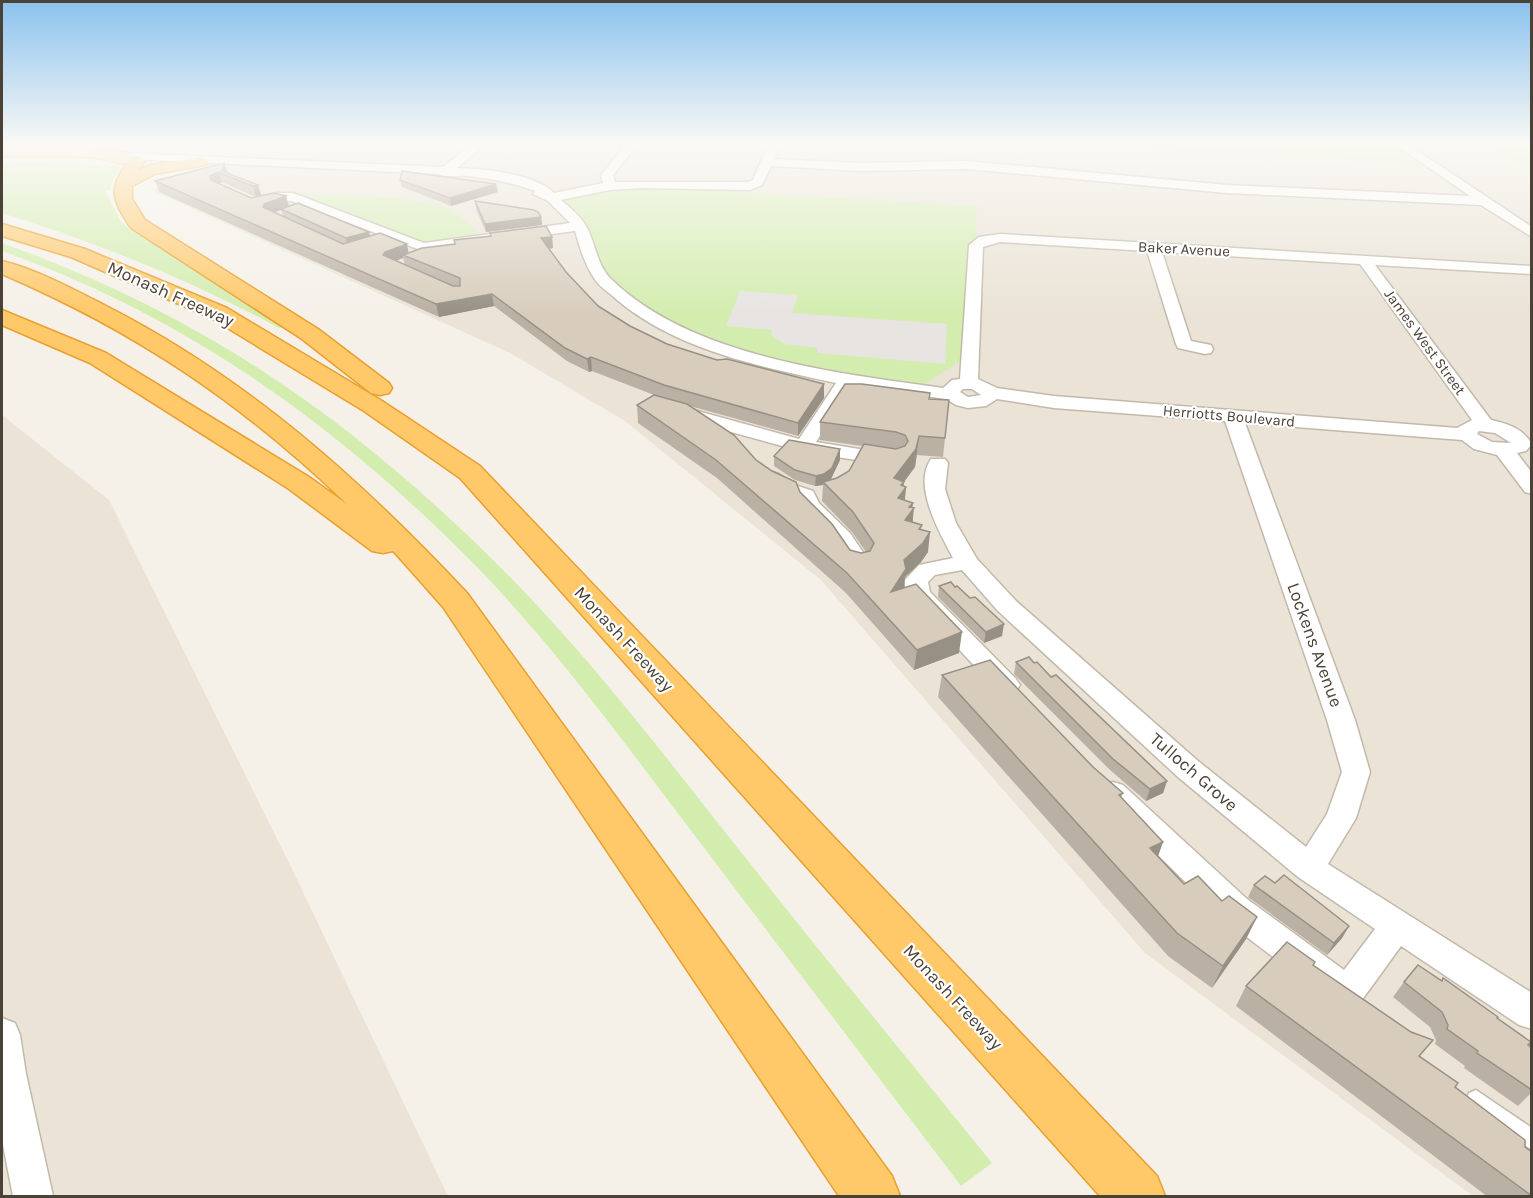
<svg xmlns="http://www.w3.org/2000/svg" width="1533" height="1198" viewBox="0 0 1533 1198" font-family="Karla,sans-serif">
<rect width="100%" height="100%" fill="#f5f1e9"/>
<g fill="#eae3d6">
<path d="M59,145H1489L1531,171V1196H1473L1145,953L821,580L625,421L510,353L151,190L224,167L237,153Z"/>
<path d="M2,415L109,500L292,869L448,1196H2Z"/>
</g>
<g fill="#d3edaf">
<path d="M1081,145H1402L1431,165Z"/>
<path d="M1489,145H1531V171L1528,170Z"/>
<path d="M24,162L121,166L113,180L110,190L105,191L120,220L130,230L287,326L279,328C190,280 98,243 2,213V165Z"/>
<path d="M610,186L738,188V192L977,206L970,355L917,389L780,366L669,326L603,280L580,226L550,198Z"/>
<path d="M302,194C337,196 423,195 450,210C462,216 472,227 481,237L428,244Z"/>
<path d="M2,243C201,314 351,418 500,567C591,657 669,762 749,862C829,963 911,1063 992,1163L961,1186C877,1075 792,964 708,853C634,756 561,654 476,566C338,426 188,317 2,251Z"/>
</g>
<path fill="#e7e4e1" d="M740,291L798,295L792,313L947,324L945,364L817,353V348L785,344L771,335L772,330L726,326Z"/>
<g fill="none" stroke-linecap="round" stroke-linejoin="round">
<g stroke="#c2b9aa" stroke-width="3">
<path id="lane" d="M1476,1090L1532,1128V1150L1469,1107L1466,1100L1469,1093Z"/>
</g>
<g stroke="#c2b9aa" stroke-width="3">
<g id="street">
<path d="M471,145H484L457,168C484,169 534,173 554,193L603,183L601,175L625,145H637L613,175L615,182H748L753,180L768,145H780L774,159L861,163L966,161L1227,185L1470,196L1396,145H1409L1532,227V237L1481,205L1227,193L966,169L861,171L771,166L762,185L750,190L641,188L610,190L561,200C569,207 581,216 586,226C596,243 596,264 611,279C691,357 837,373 943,388L952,380L960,379L969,245L979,237L1000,234L1532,266V274L1375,265L1491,420C1509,424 1522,428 1532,444L1526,451L1517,453L1532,473V494L1525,492L1497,455L1474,449L1462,440L1245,423L1355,720L1370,772L1356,818L1328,864L1532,993V1029L1519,1025L1401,946L1359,1004L1347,1009L1335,1004L1223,919L1103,801L1098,793L1103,785L1113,782L1123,785L1247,899L1344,970L1375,929L1298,877L1178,777L998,611L962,570L935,575L928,582L930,592L1016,679L1020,685L1016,691L1007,694L998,691L907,594L904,581L919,565L953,558C940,533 912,486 931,459H945L948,463L945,489L956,523L977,559L1016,601L1198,761L1306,847L1327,814L1342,772L1327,720L1225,421L1054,408L997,399L986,406L968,408L956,405L946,399L852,386L816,442L896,455L899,459L896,463L889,465L804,452L676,417L674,413L676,409L683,407L799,439L836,383C761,367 676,350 616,299C610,293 601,288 596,281C585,266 580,248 575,231L423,251L291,201H277L255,207L249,203L250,200L277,193H293L424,243L570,223L548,201L533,194L535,191C514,183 493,179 470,176C460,175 446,178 438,174L108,158L102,155L108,152L443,167ZM1000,242L1147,251L1176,344L1178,348L1205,354L1211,353L1213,349L1211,345L1191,341L1162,252L1360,264L1472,420L1457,428L1054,396L997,388L978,379L983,247ZM963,389H972L981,395L968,397L960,392ZM1479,431L1495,433L1511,443L1492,442L1477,434Z"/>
<path d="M772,472L779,474L792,484L813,491L819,503L850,533L871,564L867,569L859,571L851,569L833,542L801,510L797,499C783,494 770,490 762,478L765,474Z"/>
<path d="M2,1018L15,1023L20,1035L26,1074L53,1196H13L2,1140Z"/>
</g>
</g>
<g stroke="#edbe5f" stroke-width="3">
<path id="primary" d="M2,146C27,145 130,143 144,161L136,166L92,157L2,156Z"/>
</g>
<g stroke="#ea9f2e" stroke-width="3">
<g id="highway">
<path d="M136,156L144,161L139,170L151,165L200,157L206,159L208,162L206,165L155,174L132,186V199L145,220L318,329L389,383L392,388L389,393L380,395L371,393L302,339L131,228C110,197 109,188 130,158Z"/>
<path d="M2,224L85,249L227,308L382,401L480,466L1157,1176L1165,1196H1100L460,478L364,411L211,318L71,257L2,236Z"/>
<path d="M2,261C38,270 73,289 106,306C246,377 360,479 467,593L892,1176L900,1196H839L443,607L396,554L393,551L383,553L372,551L289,489L90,363L2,325V310L106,353L309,477L348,505C242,403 137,332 2,274Z"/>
</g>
</g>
<use href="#lane" fill="#fff" fill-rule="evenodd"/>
<use href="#street" fill="#fff" fill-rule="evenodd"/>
<use href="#primary" fill="#ffdf98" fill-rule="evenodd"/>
<use href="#highway" fill="#ffc96a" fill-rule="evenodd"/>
</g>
<g fill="#bab0a3" fill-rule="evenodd">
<path d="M224,163L227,173L258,185L261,195L256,197L222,182L219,183L251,198L286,196L289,206L369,232L370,236L409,253L454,244V240L490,236V233L552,237L553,248L549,249L566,272L598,306L630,326L667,344L717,360L824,384V398L798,436L690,406L756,460L800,492L850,550L861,553L866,552L852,532L822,501L823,485L815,486L795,480L774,466V456L840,460L831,479L829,481L837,478L849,471L862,446L820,440V422L930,399L945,438L943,457L917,455L915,467L904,482L903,486L906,487L905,500L912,508L913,522L922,525L921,529L928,552L921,562L905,577L904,588L959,653L914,670L846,593L717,478L638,423L637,405L654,395L592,371L589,372L567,361L494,306L439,317L159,192L155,181ZM281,210L283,216L274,212ZM403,258L405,265L395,261Z"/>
<path d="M400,180L498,192L451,206L402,187Z"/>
<path d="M475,201L541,217L542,225L486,232L476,209Z"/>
<path d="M939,586L1002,636L984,643L938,597Z"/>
<path d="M1016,662L1034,663L1051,677L1167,781L1163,793L1146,801L1110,770L1014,674Z"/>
<path d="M942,675L1093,767L1123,793L1121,798L1163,842L1158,856L1184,884L1257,917L1246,939L1212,988L1168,956L938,697Z"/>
<path d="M1275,883L1349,926L1342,938L1327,955L1248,897L1254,885Z"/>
<path d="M1315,962L1313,965L1411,1032L1433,1040L1420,1056L1525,1147L1532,1197H1488L1236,1006L1246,986Z"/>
<path d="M1404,982L1497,1018L1532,1048V1092L1518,1106L1464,1068L1465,1066L1435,1044L1436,1040L1430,1027L1393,997Z"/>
</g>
<g fill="#979084">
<path d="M224,163L228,173L222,171Z"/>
<path d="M218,172L222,182L214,186L211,180L210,176Z"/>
<path d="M496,184L498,192L451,206L450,198Z"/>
<path d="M258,185L261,195L256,197L253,186Z"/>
<path d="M286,196L289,207L267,215L263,207L264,204Z"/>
<path d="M541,217L542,225L486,232L485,224Z"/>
<path d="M369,232L371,240L348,247L346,238Z"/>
<path d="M552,237L553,248L543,250L541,238Z"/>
<path d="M407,244L409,255H403V258L387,264L383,255L385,252Z"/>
<path d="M492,294L494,306L439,317L436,304Z"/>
<path d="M591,357L592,371L589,372L587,359Z"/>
<path d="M824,384V398L798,436V423Z"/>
<path d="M919,436L915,467L903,483L904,482L903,491L906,487L904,506L897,517L894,478Z"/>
<path d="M840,449V460L831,479L824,485L823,482V485L815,486L816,476Z"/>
<path d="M913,503L912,511L914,508L912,528L905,520L909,507Z"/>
<path d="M930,532L928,552L921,562L905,577L904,589L891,592L904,560Z"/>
<path d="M1004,624L1002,636L984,643L986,632Z"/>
<path d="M962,632L959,653L914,670L917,650Z"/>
<path d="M1167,781L1163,793L1146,801L1150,789Z"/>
<path d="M1163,842L1155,864L1150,848Z"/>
<path d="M1257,917L1246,939L1212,988L1223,966Z"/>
<path d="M1349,926L1342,938L1327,955L1334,943Z"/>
</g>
<g fill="#d8cdbd" stroke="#979084" stroke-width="1.5">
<path d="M224,163L222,171L258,185L253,186L218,172L210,176L211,180L251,198L274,193L286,196L264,204L263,207L343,244L380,233L407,244L385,252L383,255L453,286H460V278L403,255L422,248L455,244L454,240L491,236L490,233L546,226L552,237L541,238L566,272L598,306L630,326L667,344L717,360L727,359L824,384L798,423L664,385L591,357L587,359L565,348L492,294L436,304L155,181Z"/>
<path d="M402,171L496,184L450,198L400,180Z"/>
<path d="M475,201L534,210L538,212L541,217L485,224Z"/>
<path d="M298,203L369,232L346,238L281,209Z"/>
<path d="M845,384H862L930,393L929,399L949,400L945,438L919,436L916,449L894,478L904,482L901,485L906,487L898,498L913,503L909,507L914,508L905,520L922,525L919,529L930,532L923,543L904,560L906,569L891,592L916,584L962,632L917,650L847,573L716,460L637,405L654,395L687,404L734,435L756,460L772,471L796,482L800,492L832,524L850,550L861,553L870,551L874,543L853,512L823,482L837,478L849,471L864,444L896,449L905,446L908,441L905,435L896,432L820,422Z"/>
<path d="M789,440L840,449L832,468L824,474L816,476L795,470L774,456Z"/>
<path d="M951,582L955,587L957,586L970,598L975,597L1004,624L986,632L939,586Z"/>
<path d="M1029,657L1034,663L1037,662L1051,677L1056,675L1167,781L1150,789L1113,759L1016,662Z"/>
<path d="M990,660L1093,767L1123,793L1119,795L1163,842L1150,848L1184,884L1198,876L1222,901L1229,896L1257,917L1223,966L1177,933L942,675Z"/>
<path d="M1284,875L1349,926L1334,943L1254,885L1265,876L1275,883Z"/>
<path d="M1287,942L1315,962L1313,965L1411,1032L1433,1040L1419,1056L1458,1083L1455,1087L1525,1140V1147L1532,1152V1196L1246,986Z"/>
<path d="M1418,965L1442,981L1443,978L1498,1017L1497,1018L1531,1042L1528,1045L1532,1048V1090L1477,1053L1478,1051L1447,1029L1448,1025L1442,1012L1404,982Z"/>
</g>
<linearGradient id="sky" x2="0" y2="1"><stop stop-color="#8bc2ee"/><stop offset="0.46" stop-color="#faf9f5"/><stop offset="1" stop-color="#faf9f5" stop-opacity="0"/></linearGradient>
<rect width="1533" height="313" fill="url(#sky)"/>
<g text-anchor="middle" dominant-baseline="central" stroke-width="4.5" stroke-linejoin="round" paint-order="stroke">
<g font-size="15" fill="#4a4236" stroke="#fff">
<text transform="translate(1184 249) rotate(3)">Baker Avenue</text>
<text transform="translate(1425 342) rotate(54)">James West Street</text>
<text transform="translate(1229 416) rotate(5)">Herriotts Boulevard</text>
</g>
<g font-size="18" fill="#4a4236" stroke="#fff">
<text transform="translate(171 294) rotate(24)">Monash Freeway</text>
<text transform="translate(624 639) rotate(47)">Monash Freeway</text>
<text transform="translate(1315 645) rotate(70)">Lockens Avenue</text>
<text transform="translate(1194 772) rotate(41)">Tulloch Grove</text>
<text transform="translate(953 997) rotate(47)">Monash Freeway</text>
</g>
</g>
<rect width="1533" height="1198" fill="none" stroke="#4a4236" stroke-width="6"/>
</svg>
